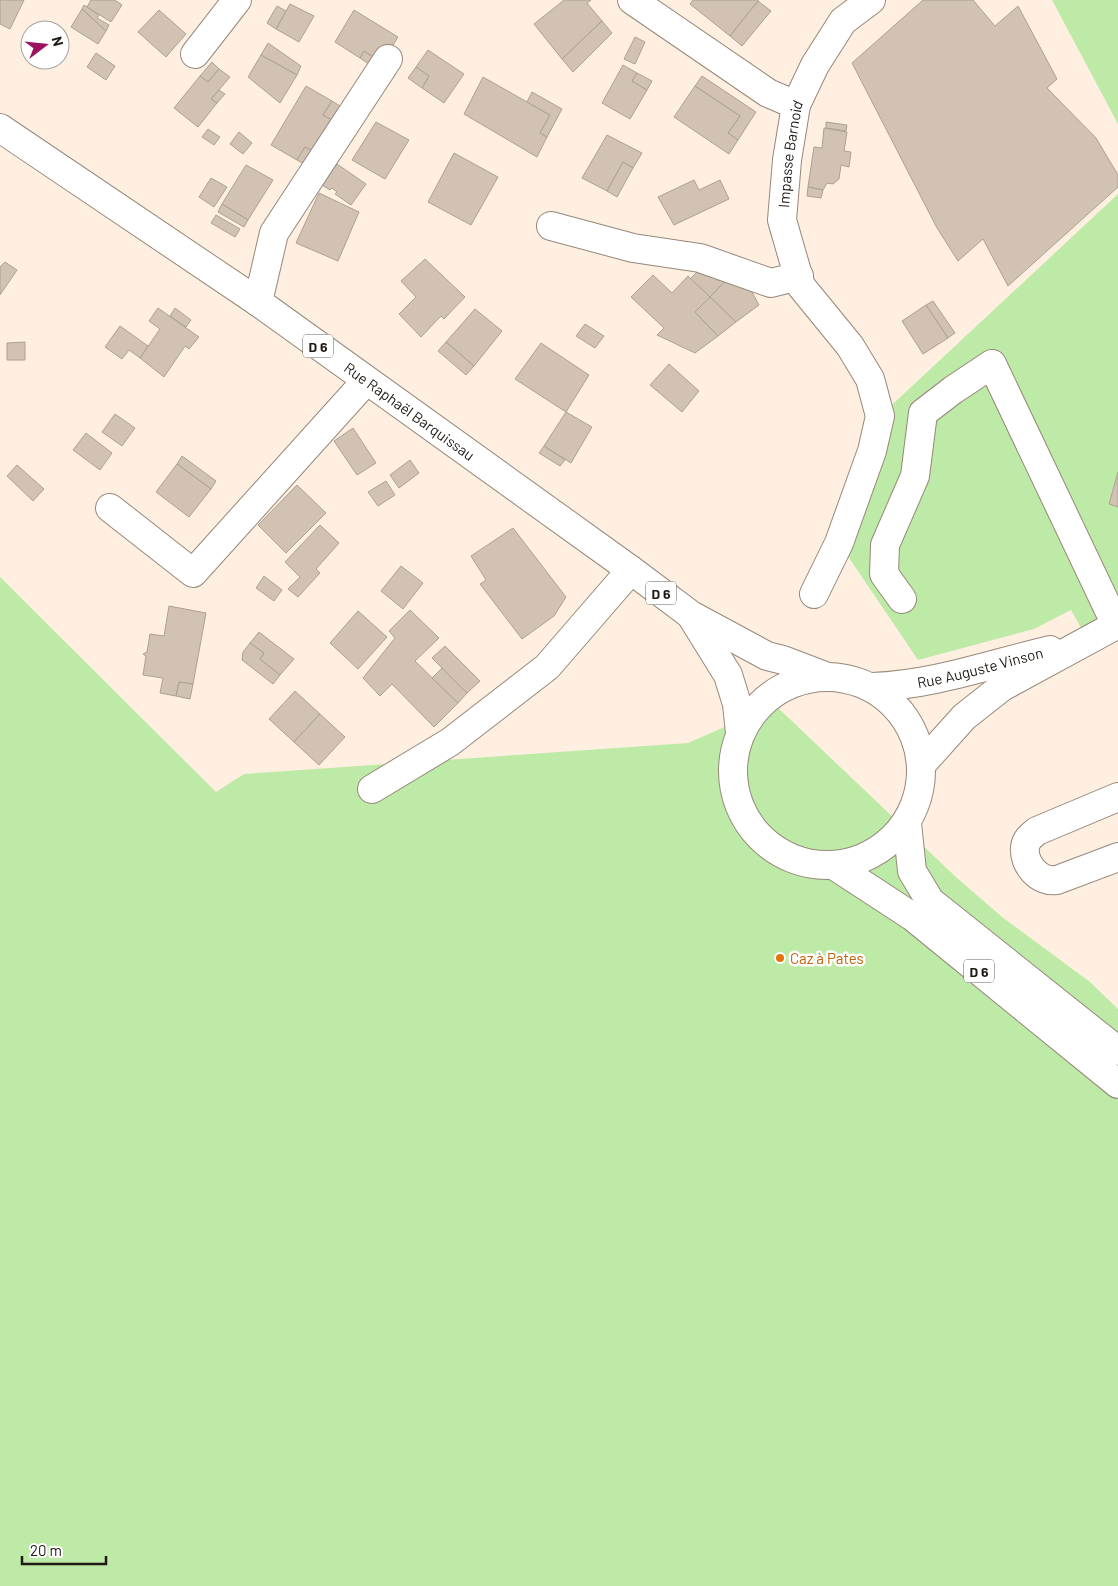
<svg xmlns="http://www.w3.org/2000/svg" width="1118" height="1586" viewBox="0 0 1118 1586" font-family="Barlow,sans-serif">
<rect width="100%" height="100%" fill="#ffefe0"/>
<g fill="#beeaa7">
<path d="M1052,0H1118V124Z"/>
<path d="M1118,194V624L1088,640L1071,610L1034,629L918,660L839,543L880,416Z"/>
<path d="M0,577L216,792L244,774L688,743L775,705L957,878L1002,917L1090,982L1118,1009V1586H0Z"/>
</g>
<g fill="#d1c2b3" stroke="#aea092">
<path d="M0,0H24L10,29L0,24Z"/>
<path d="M91,0H115L122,5L111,22L87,7Z"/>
<path d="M564,0H591L587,3L602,21L562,59L534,24Z"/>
<path d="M693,0H758V1L730,36L690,4Z"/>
<path d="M923,0H973L995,26L1018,6L1057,79L1047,88L1096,138L1118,175V187L1008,286L983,239L958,261L937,228L852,63Z"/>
<path d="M758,1L771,11L742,46L730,36Z"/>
<path d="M290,4L314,16L299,42L276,29Z"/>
<path d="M84,5L99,15L97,18L109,25L106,31L82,9Z"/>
<path d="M277,6L286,11L276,29L267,23Z"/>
<path d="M82,9L106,31L98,44L71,27Z"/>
<path d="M159,10L186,34L166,57L138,32Z"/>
<path d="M354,10L398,37L382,63L364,51L360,58L335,42Z"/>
<path d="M602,21L612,33L573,72L562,59Z"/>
<path d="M635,37L645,42L635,64L624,59Z"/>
<path d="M268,43L301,66L297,75L261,55Z"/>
<path d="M428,50L464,74L444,103L422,88L429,76L416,67Z"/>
<path d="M364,51L382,63L378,70L360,58Z"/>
<path d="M96,53L115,66L106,80L87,67Z"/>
<path d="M261,55L297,75L280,103L248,77Z"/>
<path d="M212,62L219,69L208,82L200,76Z"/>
<path d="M623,65L637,73L632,81L647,90L630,119L602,103Z"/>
<path d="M416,67L429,76L422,88L408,78Z"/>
<path d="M219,69L230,77L211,99L217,103L198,127L174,108L200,76L208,82Z"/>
<path d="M637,73L652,81L647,90L632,81Z"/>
<path d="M702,76L756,112L738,140L728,133L740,116L695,86Z"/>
<path d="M483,77L550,115L540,133L547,137L537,157L464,114Z"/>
<path d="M306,86L332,101L323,115L332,120L314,152L305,147L297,160L271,145Z"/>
<path d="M695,86L740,116L728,133L738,140L729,154L674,117Z"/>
<path d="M219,90L225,94L217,103L211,99Z"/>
<path d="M532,92L562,109L547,137L540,133L550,115L527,102Z"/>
<path d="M332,101L340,106L332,120L323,115Z"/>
<path d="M376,122L409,140L385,179L352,160Z"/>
<path d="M826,122L847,125L846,131L826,128Z"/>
<path d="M824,128L847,132L844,151L851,152L849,167L841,165L839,179L833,184L827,183L823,190L808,187L814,147L822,148Z"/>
<path d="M208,129L220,137L214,145L202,137Z"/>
<path d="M239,132L252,143L243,154L230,144Z"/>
<path d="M607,135L642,153L633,168L623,162L607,191L582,178Z"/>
<path d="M305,147L314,152L306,165L297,160Z"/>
<path d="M454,153L498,177L471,225L428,202Z"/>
<path d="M623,162L633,168L617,197L607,191Z"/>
<path d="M337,164L366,184L351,205L335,194L337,192L332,188L330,190L322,185Z"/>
<path d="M246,165L273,180L248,220L222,204Z"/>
<path d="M211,178L227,187L214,207L199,197Z"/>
<path d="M694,180L699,190L720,180L729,199L674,225L658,197Z"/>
<path d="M808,187L823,190L821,198L807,196Z"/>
<path d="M319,193L359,212L338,261L296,243Z"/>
<path d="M222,204L248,220L244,227L218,212Z"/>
<path d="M216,215L240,229L235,237L211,223Z"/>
<path d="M425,259L465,297L444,319L441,316L421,337L399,314L416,297L401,281Z"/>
<path d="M5,262L17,270L0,295V267Z"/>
<path d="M704,265L730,276L710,297L690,279Z"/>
<path d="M653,275L672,293L688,276L710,297L695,312L718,336L695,353L657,335L664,328L631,297Z"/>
<path d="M730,276L747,283L759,305L736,322L710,297Z"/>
<path d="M710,297L736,322L718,336L695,312Z"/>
<path d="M933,301L955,333L948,338L926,305Z"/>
<path d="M926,305L948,338L923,354L902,321Z"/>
<path d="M158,308L199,337L189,349L185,346L164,377L140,358L160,329L149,321Z"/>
<path d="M175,308L191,320L186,327L170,316Z"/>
<path d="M475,309L502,331L474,366L446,342Z"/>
<path d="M585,324L604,336L595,348L576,336Z"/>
<path d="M120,326L148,346L140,358L129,350L122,359L105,347Z"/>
<path d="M25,342V360H7V343Z"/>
<path d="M446,342L474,366L466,375L438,351Z"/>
<path d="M541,343L589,375L566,412L515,379Z"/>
<path d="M669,364L699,391L682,412L650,385Z"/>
<path d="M566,412L592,427L571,463L544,446Z"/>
<path d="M115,414L135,428L122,446L102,432Z"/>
<path d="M353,428L376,463L357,475L334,441Z"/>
<path d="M86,433L112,453L100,470L73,450Z"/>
<path d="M544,446L565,460L560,466L539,453Z"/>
<path d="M182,456L216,481L211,489L177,464Z"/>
<path d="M410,460L419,473L399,488L390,475Z"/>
<path d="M177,464L211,489L189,517L156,492Z"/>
<path d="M17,465L44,489L33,501L7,476Z"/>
<path d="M1118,472V507L1109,504Z"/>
<path d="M386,481L395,495L378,506L368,492Z"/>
<path d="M297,485L326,513L286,553L258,525Z"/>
<path d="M320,525L339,543L316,569L320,573L298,597L288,589L300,577L285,562Z"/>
<path d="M513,528L566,597L554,616L522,639L480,584L486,580L471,556Z"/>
<path d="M401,566L423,583L403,609L381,591Z"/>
<path d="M264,576L282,590L274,601L256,588Z"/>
<path d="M169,606L206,613L193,684L179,682L176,696L160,693L163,678L143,675L146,656L143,654L147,652L150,634L164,636Z"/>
<path d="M410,610L439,638L415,661L458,703L434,727L392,684L380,696L363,678L395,638L389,631Z"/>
<path d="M358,611L387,637L358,669L330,643Z"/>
<path d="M259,632L294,659L280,675L260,659L264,653L250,643Z"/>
<path d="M250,643L264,653L260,659L280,675L273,684L242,660L243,652Z"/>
<path d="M445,646L480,681L467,693L432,658Z"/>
<path d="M442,668L467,693L458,703L432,678Z"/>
<path d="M179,682L193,684L190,699L176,696Z"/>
<path d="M295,691L320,714L294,742L269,719Z"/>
<path d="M320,714L345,737L319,765L294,742Z"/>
</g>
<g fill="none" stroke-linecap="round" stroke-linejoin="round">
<g stroke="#96887a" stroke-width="30">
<g id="minor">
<path d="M632,0L768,93L796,105"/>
<path d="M195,54L237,0"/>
<path d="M551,226L633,248L700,258L771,283L799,276"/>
<path d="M258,302L274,233L388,59"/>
<path d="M110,508L193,573L366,381"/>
<path id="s1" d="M814,594L839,543L872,451L880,416L870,379L850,346L801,286L782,220L787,160L796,105L815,65L843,21L871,0"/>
<path d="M902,599L884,574L885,545L915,476L923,413L953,390L992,364L1116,625"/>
<path d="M372,789L450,742L547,667L631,570"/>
<path d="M1118,797L1037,831C1032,835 1026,839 1025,847C1023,864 1039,883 1057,880L1118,857"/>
</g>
</g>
<g stroke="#96887a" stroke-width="30">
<g id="major">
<path id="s2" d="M0,128L258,302L631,570L691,615L767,656L783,660L825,676"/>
<path d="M692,617L728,675L737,704L740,733"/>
<circle cx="827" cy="771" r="94"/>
<path id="s3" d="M872,687C933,685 991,664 1050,650"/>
<path d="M921,765L964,717L1002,687L1118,624"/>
<path d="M907,823L912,871L930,901L1118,1051"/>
<path d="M835,866L913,917L1118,1084"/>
</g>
</g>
<use href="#minor" stroke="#fff" stroke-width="28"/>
<use href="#major" stroke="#fff" stroke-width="28"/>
</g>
<circle fill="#e8710a" stroke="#fff" stroke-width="2" cx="780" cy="958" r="5"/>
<g text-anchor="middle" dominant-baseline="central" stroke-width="5" stroke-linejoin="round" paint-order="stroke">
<g fill="#fff" stroke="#635f5b" stroke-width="1">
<rect x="303" y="334.5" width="30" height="23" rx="4"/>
<rect x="646" y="581.5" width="30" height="23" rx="4"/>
<rect x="964" y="959.5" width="30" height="23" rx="4"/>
</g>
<g font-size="14" font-weight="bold" fill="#201a15">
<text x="318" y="346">D 6</text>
<text x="661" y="593">D 6</text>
<text x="979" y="971">D 6</text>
</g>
<g font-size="15" fill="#201a15" stroke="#fff">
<text stroke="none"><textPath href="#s1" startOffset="480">Impasse Barnoid</textPath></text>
<text stroke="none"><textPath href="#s2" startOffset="498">Rue Raphaël Barquissau</textPath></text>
<text stroke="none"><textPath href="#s3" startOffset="110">Rue Auguste Vinson</textPath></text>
</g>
<g font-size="15" fill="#c56008" stroke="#fff" text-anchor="start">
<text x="790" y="958">Caz à Pates</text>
</g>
</g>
<g transform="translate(45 45) rotate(74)"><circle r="24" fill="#ffffff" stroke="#a6a3a1"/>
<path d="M0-4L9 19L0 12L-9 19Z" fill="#9d115f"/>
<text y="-8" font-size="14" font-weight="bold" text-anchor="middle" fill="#201a15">N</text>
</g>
<path d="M22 1556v8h84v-8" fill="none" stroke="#201a15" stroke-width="2.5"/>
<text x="30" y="1556" font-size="15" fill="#201a15" stroke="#ffffff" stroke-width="4" paint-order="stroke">20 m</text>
</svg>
